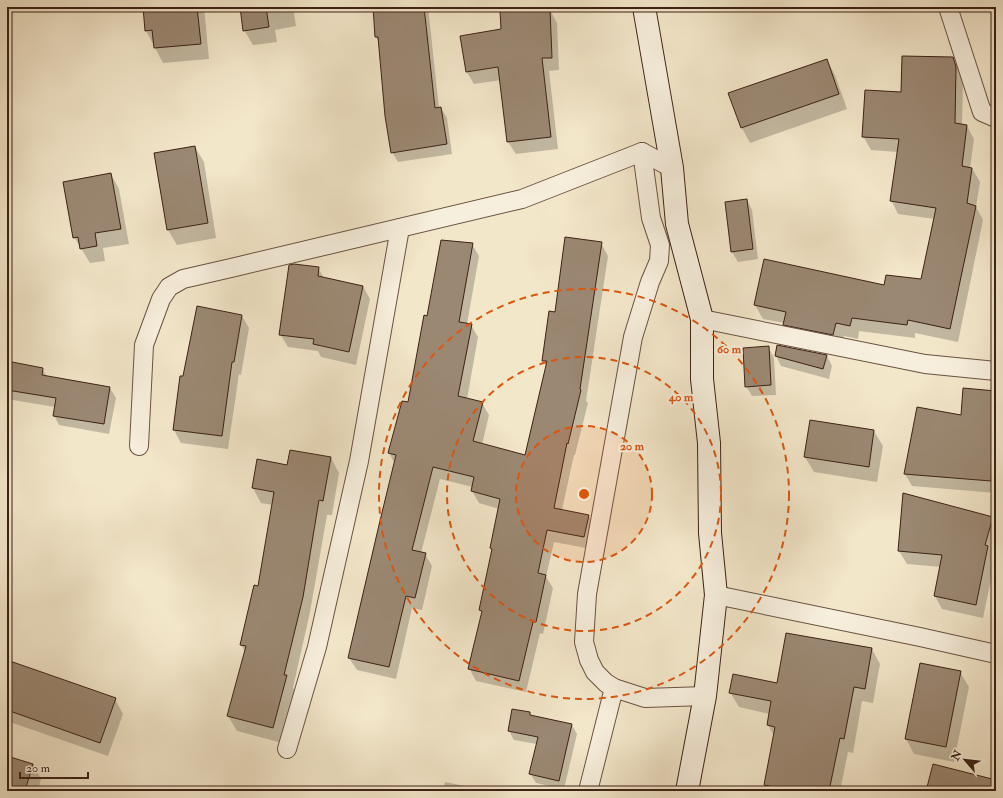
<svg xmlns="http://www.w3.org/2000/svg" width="1003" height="798" viewBox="0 0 1003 798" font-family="'IM FELL Double Pica',serif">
<rect width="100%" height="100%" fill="#f3e7ca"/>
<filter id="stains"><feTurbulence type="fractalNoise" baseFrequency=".005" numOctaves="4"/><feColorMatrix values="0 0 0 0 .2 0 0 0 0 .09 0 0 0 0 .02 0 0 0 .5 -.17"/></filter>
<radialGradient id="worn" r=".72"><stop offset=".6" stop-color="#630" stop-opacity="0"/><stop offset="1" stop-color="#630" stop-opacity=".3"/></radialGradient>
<g fill="#0003">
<path d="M148,7H204L209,59L163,63L146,31Z"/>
<path d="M241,7H293L296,26L275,30L277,42L253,45L244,30Z"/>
<path d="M374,7H428L439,108H441L447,118L452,154L398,162L392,152L380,45L376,37Z"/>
<path d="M987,7H996V25Z"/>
<path d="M550,10L557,23L559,70L549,71L558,149L516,154L508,142L501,80L474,84L467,72L502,30Z"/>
<path d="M953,58L960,72L963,81L962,125L967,126L974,139L970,168H972L980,182L976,207L983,220L958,342L915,333V338L859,331L858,339L844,336L840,348L792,338L784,323L763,319L755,305L765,260L885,286L922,281L935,219L898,214L891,200L898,152L871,150L863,136L902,93Z"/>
<path d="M827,60L835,75L847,109L750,143L742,128L730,94Z"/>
<path d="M195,147L204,162L216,238L177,245L168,230L155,154Z"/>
<path d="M111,174L119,189L129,244L103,248L105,261L90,263L74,237Z"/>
<path d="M747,200L752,210L758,259L738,262L732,252Z"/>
<path d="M601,243L608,256L586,401L588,403L575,455H574L562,510L588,515L595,528L591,549L554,542L546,577L553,588L543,634L540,633L526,692L476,681L469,668L482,614L480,610L492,552L491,548L499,509L479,503L472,491L473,487L440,479L421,553L425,554L432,566L422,610L412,608L396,679L357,670L349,658L395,464L389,453L409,404L428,317L472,244L479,256L467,324L471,325L478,337L467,399L482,403L489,415L482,445L526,456L547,367L543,360L555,313Z"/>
<path d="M318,268L324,278L363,286L370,299L356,365L321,357L318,351L288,347L280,334Z"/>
<path d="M242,316L249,328L241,375L239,374L228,449L181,443L174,430L184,377Z"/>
<path d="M768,347L774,358L776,395L752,396L746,386Z"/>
<path d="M776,356H827L832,366L829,379L781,366Z"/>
<path d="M7,362L42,368L47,377L110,388L116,398L109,434L59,425L54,415L55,407L7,399Z"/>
<path d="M996,392V493L912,486L905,474L962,416Z"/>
<path d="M874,431L883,446L877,482L814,472L805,457Z"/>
<path d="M331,458L339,473L332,515H327L310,612L293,688L295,691L282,743L237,731L228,716L245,652L241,644L258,587L273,505L261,503L253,488L288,466Z"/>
<path d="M904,494L992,518L996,525V543L993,555L995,560L983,618L942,609L935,596L941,567L907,564L899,551Z"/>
<path d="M787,634L872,649L880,664L873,703L862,701L853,753L848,752L840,791H768L765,785L774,736L768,725L770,714L739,707L730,692L778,684Z"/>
<path d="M7,661L115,699L123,714L108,756L7,721Z"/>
<path d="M960,672L969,687L954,762L914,754L906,739Z"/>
<path d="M512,710L530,713L531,716L572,725L577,734L564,789L536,783L530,773L537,744L514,740L509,731Z"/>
<path d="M7,757L33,764L41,779L38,791H7Z"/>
<path d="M445,782L465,786L468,791H443Z"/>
<path d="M891,787L919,791H891Z"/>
</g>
<g fill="#9b8873" stroke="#3c2115">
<path d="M143,7H197L201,44L154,48L152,30L145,31Z"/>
<path d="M240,7H266L269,27L243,31Z"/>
<path d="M373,7H424L435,108L441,107L447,144L391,153L385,116L378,37H375Z"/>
<path d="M550,9L552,58H542L551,137L507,142L498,67L466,72L460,36L501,29L500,11Z"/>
<path d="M902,56L953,57L956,67L955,123L967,125L962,166L972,168L967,203L976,206L950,329L908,320L907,325L852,318L850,326L836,323L833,335L783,325L786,312L754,305L764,259L884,285L886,275L921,279L936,208L890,201L899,139L862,137L865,90L901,92Z"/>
<path d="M827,59L839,94L741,128L728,93Z"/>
<path d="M195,146L208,223L167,230L154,153Z"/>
<path d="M111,173L121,229L95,233L97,246L80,249L78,237L73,238L63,182Z"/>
<path d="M747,199L753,249L731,252L725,202Z"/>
<path d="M565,237L602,242L580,389L581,390L568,444L567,443L554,508L589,515L584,537L547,530L538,573L546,575L536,622H533L519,681L468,669L482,611L479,610L492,549L490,548L500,499L471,491L474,477L433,467L412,550L426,553L415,598L406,596L389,667L348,658L379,525L396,455L388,453L402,401L408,402L424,315L427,316L441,240L473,243L459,322L472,324L458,396L483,402L473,441L525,455L547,361H542L549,311L555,312Z"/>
<path d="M294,264L319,267L318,276L363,286L349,352L313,344L314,339L279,335L289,265Z"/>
<path d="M197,306L242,315L234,362H232L222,436L173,430L180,376H183Z"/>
<path d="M777,345L827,355L823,369L775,356Z"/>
<path d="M769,346L771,385L745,387L743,348Z"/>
<path d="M7,361L43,368L42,375L110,387L104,424L53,416L56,398L7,390Z"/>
<path d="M963,388L996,391V443H994L991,481L904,474L917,407L961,415Z"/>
<path d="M810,420L874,430L869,467L804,457Z"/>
<path d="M290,450L331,457L323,501L319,500L303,597L284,675H287L273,728L227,716L246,646L240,645L254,585L258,586L274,492L252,488L257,459L287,465Z"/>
<path d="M903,493L993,517L985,545L988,546L976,605L934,596L942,555L898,551Z"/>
<path d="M786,633L872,648L865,689L854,687L844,739L840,738L829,791H793L764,785L775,727L767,725L771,701L729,693L733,674L777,683Z"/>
<path d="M7,660L116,698L100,743L7,710Z"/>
<path d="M920,663L961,671L946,747L905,739Z"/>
<path d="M512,709L530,712V715L572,724L559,781L529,774L538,737L508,731Z"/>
<path d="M7,756L33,764L25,791H7Z"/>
<path d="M933,764L996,780V791H926Z"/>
</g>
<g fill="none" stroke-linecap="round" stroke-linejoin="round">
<g stroke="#6a5242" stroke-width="20">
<g id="street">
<path d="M948,7L982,112L996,118"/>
<path d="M642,152L651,218L660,245L659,261L650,282L633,337L587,594L584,642L589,660L595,672L606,683L614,688L645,698L705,696"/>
<path d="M702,319L925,364L996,371"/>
<path d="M139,446L144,345L161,299L169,287L183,279L231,268L522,199L642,152L672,168"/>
<path d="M716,595L920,637L996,654"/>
<path d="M287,749L317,647L359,461L400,228"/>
<path d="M588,791L614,688"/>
</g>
</g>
<g stroke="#3c2115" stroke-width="24">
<path id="secondary" d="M644,7L672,168L677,224L702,319V379L709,443L710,533L716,595L705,696L687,791"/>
</g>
<use href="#street" stroke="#f7efdd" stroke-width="18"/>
<use href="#secondary" stroke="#f7efdd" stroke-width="22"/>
</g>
<circle cx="584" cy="494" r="68" fill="#df560c" fill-opacity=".12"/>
<g fill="none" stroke="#df560c" stroke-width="2" stroke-dasharray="7 5">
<circle cx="584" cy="494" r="68"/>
<circle cx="584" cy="494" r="137"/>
<circle cx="584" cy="494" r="205"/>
</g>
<circle cx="584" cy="494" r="6" fill="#df560c" stroke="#f7efdd" stroke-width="2"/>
<g font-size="12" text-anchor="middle" font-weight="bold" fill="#df560c" stroke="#f7efdd" stroke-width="4" stroke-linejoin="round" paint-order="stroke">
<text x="729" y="353">60 m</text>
<text x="681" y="401">40 m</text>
<text x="632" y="450">20 m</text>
</g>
<rect width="1003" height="798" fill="none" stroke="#f3e7ca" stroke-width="24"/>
<rect x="8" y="8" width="987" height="782" fill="none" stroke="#3c2115" stroke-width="2"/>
<rect x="12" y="12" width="979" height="774" fill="none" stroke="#3c2115"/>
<g transform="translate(965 760) rotate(298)" stroke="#f7efdd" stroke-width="3" paint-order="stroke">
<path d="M0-3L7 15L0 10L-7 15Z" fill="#3c2115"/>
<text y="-6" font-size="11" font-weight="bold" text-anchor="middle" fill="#3c2115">N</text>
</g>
<path d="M20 772v6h68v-6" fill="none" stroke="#3c2115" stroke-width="2"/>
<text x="26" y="772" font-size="12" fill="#3c2115" stroke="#f7efdd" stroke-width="3" paint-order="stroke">20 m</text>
<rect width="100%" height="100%" filter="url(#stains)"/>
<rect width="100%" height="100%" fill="url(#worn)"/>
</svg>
